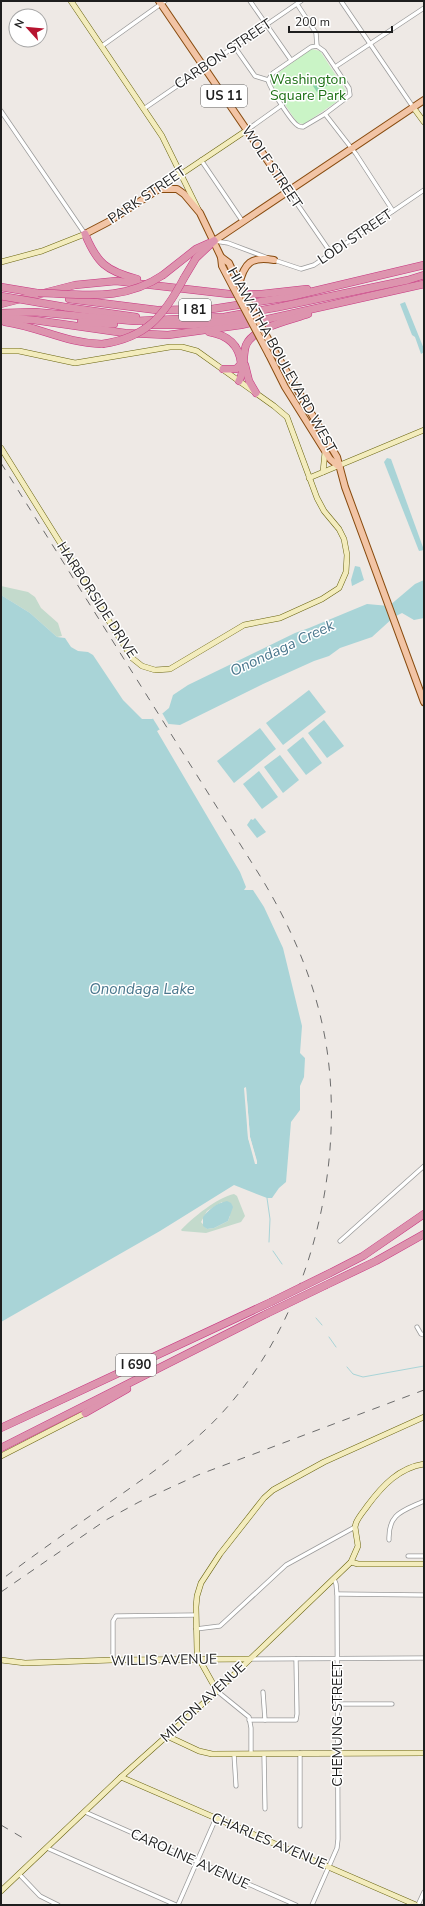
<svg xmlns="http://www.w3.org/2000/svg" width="425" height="1906" viewBox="0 0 425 1906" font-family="'Nunito Sans',sans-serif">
<rect width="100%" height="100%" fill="#eee9e5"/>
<g fill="#c3dacc" fill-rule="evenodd">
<path d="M1,586L28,592L35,597L41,608L58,623L62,636L57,637L30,613L1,595Z"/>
<path d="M234,1194L237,1196L245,1216L241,1222L206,1233L182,1231L181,1230C192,1218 218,1197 234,1194ZM222,1202L230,1216L228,1221L214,1228L207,1229L201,1222L207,1211Z"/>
</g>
<path fill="#caf4c6" d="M311,49L320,51L346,91L345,96L304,124L298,123L296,121L270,82L271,78Z"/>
<path fill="#8ad5ab" d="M323,79L328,85L317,92L313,86Z"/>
<g fill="#a9d4d7" fill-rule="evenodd">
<path d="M405,302L424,349V352L421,354L415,337L412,335L400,304Z"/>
<path d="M387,458L391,459L424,550L419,551L384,462Z"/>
<path d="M355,566L360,567L364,580L352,586L351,580Z"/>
<path d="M424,580V618L414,620L402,613L394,617L372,637L340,648L329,656L314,661L263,684L180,725L169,724L157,731L240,872L246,887L244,890H253L264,907L283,948L302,1026L300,1053L305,1058L304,1077L300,1086V1110L291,1122L286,1182L279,1188L272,1198H267L234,1185L160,1231L1,1322V595L30,613L57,637L65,638L71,647L78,651L88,652L93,655L123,700L142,719H152L163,713L169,708L173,695L188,685L295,633L309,628L367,604L389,606L415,584ZM246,1088L250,1137L257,1163L248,1138Z"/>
<path d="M309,690L326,712L283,745L266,723Z"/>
<path d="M324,720L344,746L327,758L308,733Z"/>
<path d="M260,728L276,749L234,783L217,761Z"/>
<path d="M303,737L322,763L306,775L287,750Z"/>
<path d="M280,755L299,780L283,793L264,767Z"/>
<path d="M259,771L278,797L262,809L243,784Z"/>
<path d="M255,818L266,832L257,838L247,825L251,819L253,820Z"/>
<path d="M227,1201L231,1203L233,1207L228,1221L214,1228L207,1229L203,1226V1217C209,1209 217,1203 227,1201Z"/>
</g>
<g fill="#eee9e5">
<path d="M161,711L169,725L160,730L152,717Z"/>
<path d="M246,1087L250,1137L257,1161V1164H255L248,1138L244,1088Z"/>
</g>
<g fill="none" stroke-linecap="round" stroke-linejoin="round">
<g stroke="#a9d4d7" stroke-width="1">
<path d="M267,1198L270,1219L269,1242"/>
<path d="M273,1251L282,1264"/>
<path d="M316,1318L322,1325"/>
<path d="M329,1337L336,1347"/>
<path d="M347,1367L353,1374L363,1377L424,1366"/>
</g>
<g stroke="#9b9b9b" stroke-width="5">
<g id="street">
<path d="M250,1L291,60"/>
<path d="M341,1L413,107"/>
<path d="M297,4L316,33L317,46"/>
<path d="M102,46L165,1"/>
<path d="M234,46L255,76L268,80"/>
<path d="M317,46L324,51L349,88L350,95L325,114L303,127C301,127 298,126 297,125C291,121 269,87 268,80L273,73L311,47Z"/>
<path d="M335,67L424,8"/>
<path d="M145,108L301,1"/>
<path d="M1,111L85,234"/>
<path d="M325,114L356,154L393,211"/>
<path d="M247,130L282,105"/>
<path d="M201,160L243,222"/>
<path d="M289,192L331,253"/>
<path d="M215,241L228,243L268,258"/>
<path d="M274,260L301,269L314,265L424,190"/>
<path d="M340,1241L424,1166"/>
<path d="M417,1327L421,1334L424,1335"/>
<path d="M389,1540C388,1513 403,1511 424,1501"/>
<path d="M408,1556H424"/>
<path d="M337,1594L424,1595"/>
<path d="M196,1629L220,1626L286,1565L355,1527"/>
<path d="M251,1659L424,1658"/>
<path d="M113,1660V1621L116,1616L196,1615"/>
<path d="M217,1691L249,1717L251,1728V1754"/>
<path d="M263,1692L265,1720"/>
<path d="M338,1704H392"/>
<path d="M249,1720H296L297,1714L296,1659"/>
<path d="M234,1754L236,1786"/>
<path d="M264,1754L265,1809"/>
<path d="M85,1812L296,1905"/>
<path d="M300,1826V1753"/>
<path d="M47,1848L176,1905"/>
<path d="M19,1874L40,1896L58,1905"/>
<path d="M178,1905L216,1818"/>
<path d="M312,1905L337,1848L338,1839L337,1594L336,1584L334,1579"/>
<path d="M418,1905L424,1892"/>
</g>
</g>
<g stroke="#696410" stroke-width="6">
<g id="secondary">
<path d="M71,1L162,136L198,209"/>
<path d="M413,107L424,122"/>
<path d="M159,189L247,130"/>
<path d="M1,262L42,251L85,234"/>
<path d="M1,351H19L75,363L170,347H182L197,351L274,406L287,417L317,498L324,511L339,529L344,539L347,555L346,572L339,588L322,599L280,618L244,625L170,669L155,670L142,666L132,658L1,448"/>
<path d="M323,472L325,452"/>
<path d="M309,478L424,430"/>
<path d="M1,1456L85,1413"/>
<path d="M351,1562L358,1564H424"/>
<path d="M1,1660L25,1663L113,1660L249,1659"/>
<path d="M217,1691L198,1657L197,1651L196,1607L197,1596L201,1583L220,1554L264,1498L273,1490L324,1462L424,1417"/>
<path d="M167,1736L199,1751L212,1754L424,1753"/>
<path d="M121,1777L416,1905"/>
<path d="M1,1891L121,1777L217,1691L351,1562L358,1546L355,1527L356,1523C359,1516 364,1511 368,1505C383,1485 399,1468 424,1464"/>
</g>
</g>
<g stroke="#884b0f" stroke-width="8">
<g id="primary">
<path d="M159,1L289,192"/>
<path d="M85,234L108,222L159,189H177L184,194L200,213L221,257L222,266L233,287"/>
<path d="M214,241L424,100"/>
<path d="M221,257L229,263L239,285"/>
<path d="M239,285C244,263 251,256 274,260"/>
<path d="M275,352L337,457L345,487L424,702"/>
<path d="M269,355L285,387L330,459L338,466"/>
</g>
</g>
<g stroke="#c73681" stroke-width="8">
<g id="highway">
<path d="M85,234C97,263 106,271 137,279"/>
<path d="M163,275L196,249L214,241"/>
<path d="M184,278L196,258L214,241"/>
<path d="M1,287L37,293"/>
<path d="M69,299L157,310L212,309L289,297L424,265"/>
<path d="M1,304L75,285L116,281L229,294H262L307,289"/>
<path d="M65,307L136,317"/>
<path d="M1,313L35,312L134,321L224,317L279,307L408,280L424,275"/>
<path d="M1,318L34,320L125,333L168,335L241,325L424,284"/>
<path d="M5,322C40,327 65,343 102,344"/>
<path d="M81,322L114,324"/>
<path d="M146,325H191L254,318"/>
<path d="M209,332C227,335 239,344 241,363"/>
<path d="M245,365L249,381L256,393"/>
<path d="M223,369H236L241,364"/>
<path d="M239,381C246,368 242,357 246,345C254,327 291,320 308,314"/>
<path d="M330,1273L363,1256L424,1214"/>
<path d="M326,1285L376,1261L424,1234"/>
<path d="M85,1413L127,1389"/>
<path d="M1,1428L271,1302"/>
<path d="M1,1448L266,1314"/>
</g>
</g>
<use href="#street" stroke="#fff" stroke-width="3.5"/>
<use href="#secondary" stroke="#f3ecbd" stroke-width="5"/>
<use href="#primary" stroke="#f2c4a5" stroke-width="6"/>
<use href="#highway" stroke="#dd94ae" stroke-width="7"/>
<g stroke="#6c6c6c" stroke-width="1" stroke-dasharray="8 8" stroke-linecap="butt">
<path d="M1,463L262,879C294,932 318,989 327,1050C346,1182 303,1339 204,1431C180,1453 153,1472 126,1491C84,1520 42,1549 1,1580"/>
<path d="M1,1592L106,1520L139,1502L198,1475L424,1390"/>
<path d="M1,1825L23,1838"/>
</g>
<g stroke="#884b0f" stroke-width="8" stroke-linecap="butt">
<g id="primary-bridge">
<path d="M239,285L275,352"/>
<path d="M233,287L269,355"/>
</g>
</g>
<g stroke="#c73681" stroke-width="8" stroke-linecap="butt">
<g id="highway-bridge">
<path d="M38,293C84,294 123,302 163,275"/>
<path d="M1,296L65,307"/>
<path d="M102,344C146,338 164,316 184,278"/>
<path d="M271,1302L330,1273"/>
<path d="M266,1314L326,1285"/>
</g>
</g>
<use href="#primary-bridge" stroke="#f2c4a5" stroke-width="6"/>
<use href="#highway-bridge" stroke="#dd94ae" stroke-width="7"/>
</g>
<g text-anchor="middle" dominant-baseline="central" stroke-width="3" stroke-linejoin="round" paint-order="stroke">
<g fill="#fff" stroke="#626262" stroke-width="1">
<rect x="201" y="85" width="46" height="22" rx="3"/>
<rect x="179" y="299" width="32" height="22" rx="3"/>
<rect x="116" y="1354" width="40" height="22" rx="3"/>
</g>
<g font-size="13" font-weight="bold" fill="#1e1e1e">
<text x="224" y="96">US 11</text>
<text x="195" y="310">I 81</text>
<text x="136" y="1365">I 690</text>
</g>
<g font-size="14" fill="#1e1e1e" stroke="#fff">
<text transform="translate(223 54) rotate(-34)">CARBON STREET</text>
<text transform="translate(272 167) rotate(56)">WOLF STREET</text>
<text transform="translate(147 195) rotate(-34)">PARK STREET</text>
<text transform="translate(355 237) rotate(-34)">LODI STREET</text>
<text transform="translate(282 360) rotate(61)">HIAWATHA BOULEVARD WEST</text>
<text transform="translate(97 600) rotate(57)">HARBORSIDE DRIVE</text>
<text transform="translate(164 1660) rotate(-1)">WILLIS AVENUE</text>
<text transform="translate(203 1702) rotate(-43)">MILTON AVENUE</text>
<text transform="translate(337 1724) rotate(-90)">CHEMUNG STREET</text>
<text transform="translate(269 1841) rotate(23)">CHARLES AVENUE</text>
<text transform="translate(190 1859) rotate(24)">CAROLINE AVENUE</text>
</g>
<g font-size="14" fill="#1e7116" stroke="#fff">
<text x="308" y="79">Washington<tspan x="308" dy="16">Square Park</tspan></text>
</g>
<g font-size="15" font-style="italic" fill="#4a778d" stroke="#fff">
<text transform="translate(282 648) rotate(-25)">Onondaga Creek</text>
<text x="142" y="989">Onondaga Lake</text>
</g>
</g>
<rect width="425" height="1906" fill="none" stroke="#1e1e1e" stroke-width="4"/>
<g transform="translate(28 28) rotate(297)"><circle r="19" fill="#ffffff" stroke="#a5a5a5"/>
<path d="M0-3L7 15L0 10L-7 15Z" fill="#b71430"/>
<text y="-6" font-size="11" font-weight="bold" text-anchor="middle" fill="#1e1e1e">N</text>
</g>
<path d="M289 26v6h103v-6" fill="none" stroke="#1e1e1e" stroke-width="2"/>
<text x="295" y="26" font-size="12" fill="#1e1e1e" stroke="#ffffff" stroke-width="3" paint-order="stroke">200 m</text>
</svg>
